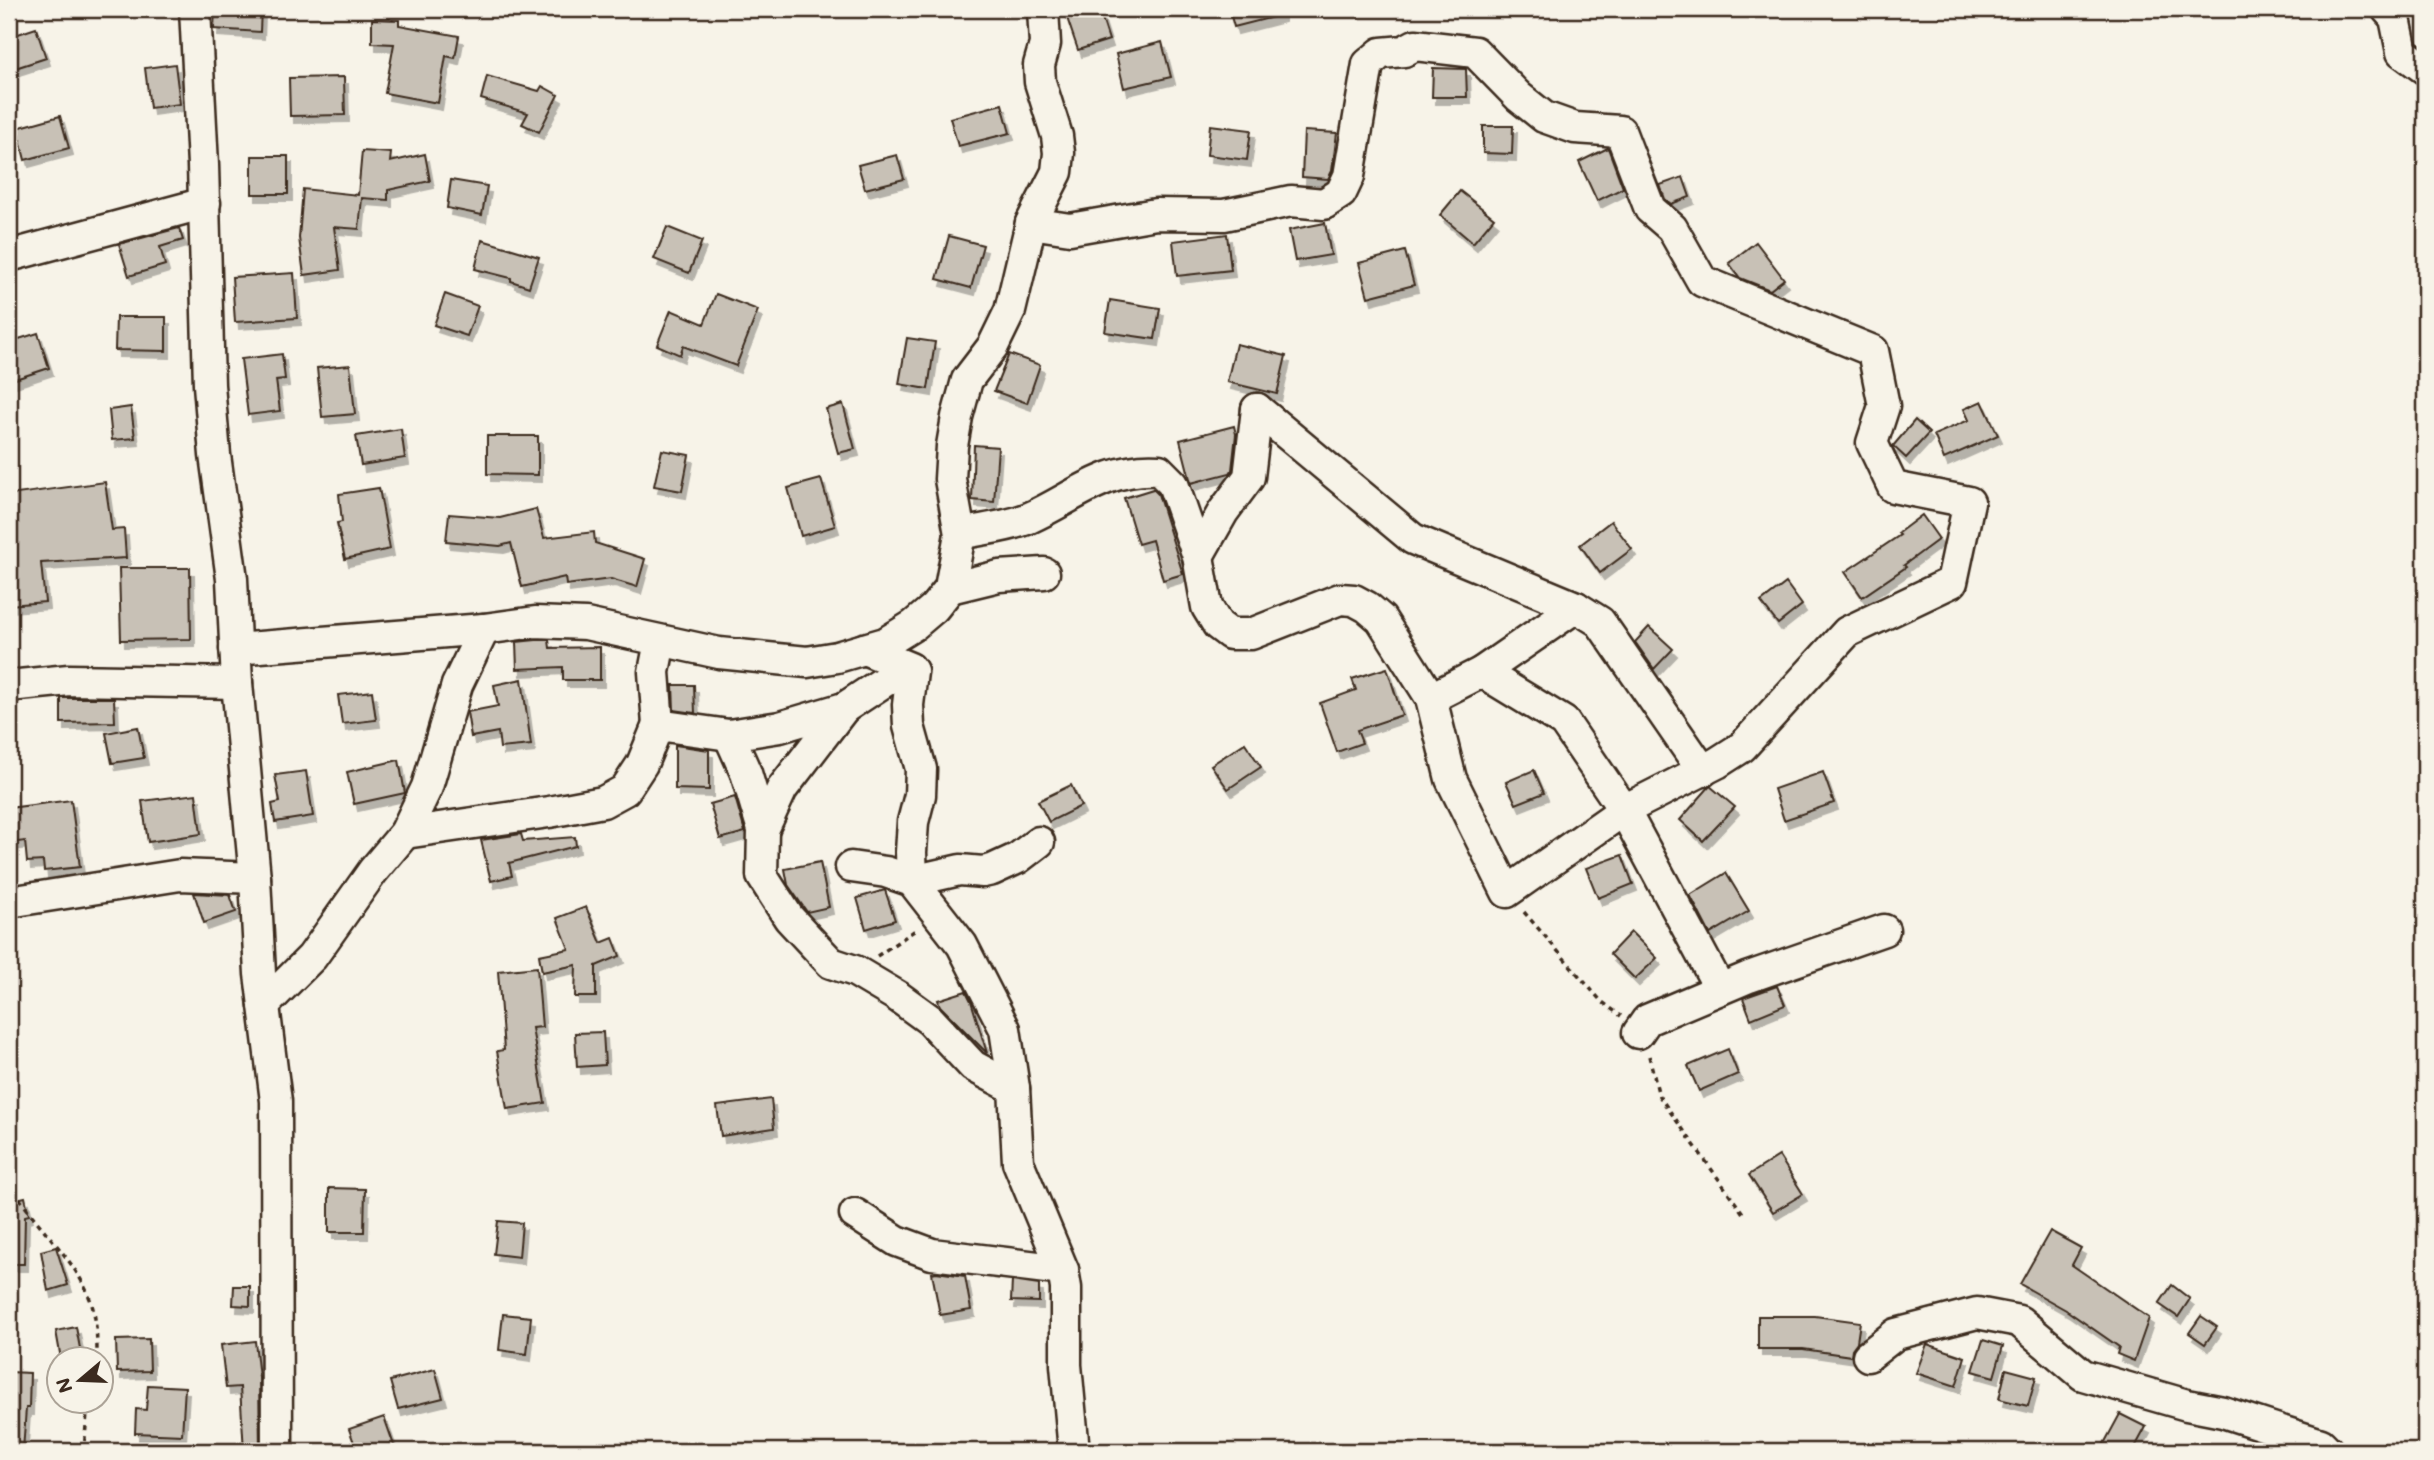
<svg xmlns="http://www.w3.org/2000/svg" width="2434" height="1460" viewBox="0 0 2434 1460" font-family="Mali,sans-serif">
<defs>
<filter id="shadow"><feDropShadow dx="4" dy="7" stdDeviation="0" flood-color="#0004"/></filter>
</defs>
<rect width="100%" height="100%" fill="#f7f3e8"/>
<filter id="ink" filterUnits="userSpaceOnUse"><feTurbulence type="fractalNoise" baseFrequency=".0143" numOctaves="2"/><feDisplacementMap in="SourceGraphic" scale="14" xChannelSelector="R" yChannelSelector="G"/><feConvolveMatrix kernelMatrix="1 2 1 2 8 2 1 2 1" color-interpolation-filters="sRGB"/></filter>
<g filter="url(#ink)">
<g fill="#c8c1b6" stroke="#3b2a1e" stroke-width="2" filter="url(#shadow)">
<path d="M215,9H261L260,32L214,29Z"/>
<path d="M1064,9H1099L1109,40L1078,50Z"/>
<path d="M1229,9H1281V15L1234,27Z"/>
<path d="M372,19L399,20V25L459,36L455,58L446,56L438,103L385,93L394,44L372,43Z"/>
<path d="M36,28L46,58L9,70V37Z"/>
<path d="M1162,42L1171,77L1124,88L1116,54Z"/>
<path d="M175,64L180,104L150,108L145,68Z"/>
<path d="M1433,68L1466,69L1467,97H1432Z"/>
<path d="M487,76L539,91L542,86L558,95L539,132L522,124L528,113L481,99Z"/>
<path d="M344,77L345,115L290,116L289,78Z"/>
<path d="M1002,104L1010,133L958,146L950,118Z"/>
<path d="M60,116L69,148L25,160L17,128Z"/>
<path d="M1210,125L1251,130L1247,160L1207,155Z"/>
<path d="M1483,126H1513L1512,154L1483,153Z"/>
<path d="M1304,131L1337,133L1332,171L1328,179L1302,177Z"/>
<path d="M1608,148L1623,188L1597,201L1579,162Z"/>
<path d="M362,151L391,153L390,162L425,154L430,181L388,190V200L362,198L359,229L334,227L340,270L304,275L299,238L303,189L358,195Z"/>
<path d="M897,155L904,179L865,189L858,165Z"/>
<rect x="252" y="156" width="36" height="38"/>
<path d="M1683,177L1690,197L1671,204L1665,199L1660,185Z"/>
<path d="M451,180L487,186L482,215L447,208Z"/>
<path d="M1460,191L1494,218L1473,243L1440,215Z"/>
<path d="M1325,223L1331,255L1295,261L1289,230Z"/>
<path d="M667,227L702,241L689,273L654,259Z"/>
<path d="M179,228L183,240L160,247L165,265L129,276L119,244Z"/>
<path d="M1227,234L1231,270L1177,276L1173,241Z"/>
<path d="M949,236L983,245L971,288L937,279Z"/>
<path d="M482,240L539,257L529,287L511,281V278L475,269Z"/>
<path d="M1756,242L1784,279L1770,290L1740,278L1729,263Z"/>
<path d="M1405,251L1414,285L1368,297L1359,263Z"/>
<path d="M294,273L297,318L235,322L232,277Z"/>
<path d="M445,294L478,306L467,336L434,325Z"/>
<path d="M716,294L758,310L736,366L683,346L680,355L657,345L671,310L704,324Z"/>
<path d="M1110,300L1160,308L1155,339L1105,332Z"/>
<path d="M116,317H166V351L115,350Z"/>
<path d="M38,333L49,368L9,381V342Z"/>
<path d="M907,338L935,342L928,389L899,384Z"/>
<path d="M1236,344L1286,356L1277,394L1227,382Z"/>
<path d="M282,354L285,379L276,380L280,411L248,415L241,359Z"/>
<path d="M1009,354L1040,365L1027,403L994,391Z"/>
<path d="M350,365L355,414L322,417L317,368Z"/>
<path d="M1982,401L1998,435L1944,459L1934,435L1969,420L1964,409Z"/>
<path d="M843,404L855,449L838,453L826,409Z"/>
<path d="M131,407L135,438L112,440L109,410Z"/>
<path d="M1915,420L1929,433L1906,458L1893,446Z"/>
<path d="M1234,426L1236,434L1232,470L1230,473L1191,483L1180,440Z"/>
<path d="M401,429L405,458L361,465L356,436Z"/>
<path d="M487,436H538V475L487,474Z"/>
<path d="M974,445L998,447L994,502L972,500Z"/>
<path d="M662,450L689,455L682,491L654,486Z"/>
<path d="M821,479L835,526L801,536L788,488Z"/>
<path d="M105,482L112,530L124,529L126,558L41,563L45,602L9,605V495Z"/>
<path d="M379,488L390,549L345,559L337,523L342,522L339,494Z"/>
<path d="M1153,489L1158,494L1183,574L1163,580L1152,540L1138,544L1124,498Z"/>
<path d="M536,509L544,538L594,532L595,543L645,559L637,587L611,579L566,585L565,577L522,587L511,543L500,546L446,541L449,514L500,518Z"/>
<path d="M1922,515L1939,539L1904,565L1906,567L1862,597L1845,572L1900,535L1898,533Z"/>
<path d="M1611,521L1632,549L1600,573L1580,545Z"/>
<path d="M119,568H190L191,639L121,640Z"/>
<path d="M1786,583L1802,605L1778,624L1761,602Z"/>
<path d="M1649,627L1673,649L1654,669L1635,642Z"/>
<path d="M536,640H549L550,648L600,647V680H563V667L517,669L516,642Z"/>
<path d="M1387,668L1402,715L1357,730L1362,743L1337,752L1320,703L1356,690L1352,679Z"/>
<path d="M522,679L531,745L500,748L498,732L471,737L467,712L498,706L494,685Z"/>
<path d="M673,685H694L695,713L674,710Z"/>
<path d="M372,691L376,720L342,724L338,695Z"/>
<path d="M61,698H114L115,722L61,723Z"/>
<path d="M138,727L144,758L112,763L106,733Z"/>
<path d="M1245,743L1261,767L1228,789L1211,765Z"/>
<path d="M675,745L709,750V790L675,789Z"/>
<path d="M399,760L405,793L354,804L347,772Z"/>
<path d="M1534,770L1544,793L1516,804L1506,782Z"/>
<path d="M306,771L313,816L275,822L272,804L280,802L275,775Z"/>
<path d="M1823,772L1834,803L1784,820L1774,789Z"/>
<path d="M1071,785L1081,806L1049,822L1038,801Z"/>
<path d="M1710,786L1735,807L1703,841L1680,820Z"/>
<path d="M196,794L201,834L148,842L142,801Z"/>
<path d="M735,797L745,832L720,839L710,804Z"/>
<path d="M71,800L80,867L44,871L43,861L27,862L25,841L9,843V808Z"/>
<path d="M521,834L523,841L575,837L576,846L509,863L512,876L491,881L481,840Z"/>
<path d="M1622,855L1633,884L1598,898L1586,868Z"/>
<path d="M820,862L829,907L807,912L788,885L785,869Z"/>
<path d="M1726,873L1749,911L1710,934L1690,895Z"/>
<path d="M885,890L895,920L866,929L857,898Z"/>
<path d="M194,893L230,895L236,912L204,923Z"/>
<path d="M586,907L601,943L613,938L620,956L596,966V997H575L576,965L542,972L539,955L569,949L557,918Z"/>
<path d="M1631,932L1657,958L1635,979L1610,954Z"/>
<path d="M537,967L542,1027L532,1028L545,1103L507,1109L497,1051L504,1050L498,971Z"/>
<path d="M1777,986L1785,1005L1751,1019L1743,998Z"/>
<path d="M966,991L971,1001L987,1053L940,1006L938,1000Z"/>
<path d="M603,1032L605,1065L577,1067L575,1033Z"/>
<path d="M1728,1049L1738,1074L1699,1091L1688,1066Z"/>
<path d="M771,1099L774,1128L721,1136L717,1106Z"/>
<path d="M1779,1156L1803,1194L1773,1212L1749,1175Z"/>
<path d="M329,1188L365,1189L364,1232H329Z"/>
<path d="M25,1197L29,1215L25,1216L24,1264H9V1201Z"/>
<path d="M498,1221L522,1223L519,1257L494,1254Z"/>
<path d="M2050,1231L2081,1248L2072,1265L2149,1318L2134,1361L2117,1354L2119,1347L2066,1310L2020,1284Z"/>
<path d="M56,1247L68,1285L48,1291L41,1251Z"/>
<path d="M936,1272L965,1276L971,1310L940,1315L932,1273Z"/>
<path d="M1012,1281L1039,1285V1302L1011,1301Z"/>
<path d="M2172,1285L2190,1299L2178,1317L2159,1304Z"/>
<path d="M234,1286H250V1306L233,1305Z"/>
<path d="M503,1314L531,1317L527,1354L499,1350Z"/>
<path d="M1758,1316H1815L1860,1322L1857,1342L1852,1349L1851,1356L1803,1349H1758Z"/>
<path d="M2201,1316L2217,1327L2205,1344L2189,1333Z"/>
<path d="M76,1327L82,1359H61L56,1331Z"/>
<path d="M149,1339L150,1371L117,1372L116,1340Z"/>
<path d="M1983,1340L2003,1346L1994,1377L1973,1371Z"/>
<path d="M255,1341L259,1378L260,1451H244L240,1387L226,1388L221,1345Z"/>
<path d="M1927,1344L1965,1357L1956,1386L1916,1373Z"/>
<path d="M435,1369L443,1398L398,1409L390,1381Z"/>
<path d="M2006,1369L2036,1377L2028,1406L1999,1399Z"/>
<path d="M9,1372L30,1373L29,1408H26L23,1451H9Z"/>
<path d="M148,1385L185,1387L182,1435L135,1433L136,1409L146,1410Z"/>
<path d="M2120,1414L2146,1427L2133,1451H2100Z"/>
<path d="M384,1417L396,1451H357L349,1429Z"/>
</g>
<g fill="none" stroke-linecap="round" stroke-linejoin="round">
<g stroke="#3b2a1e" stroke-width="35">
<g id="minor">
<path d="M195,9L203,165L209,385L215,455L232,579L237,683L255,878L260,974L276,1101L277,1451"/>
<path d="M2387,9L2395,18L2402,52L2425,69"/>
<path d="M9,256L205,203"/>
<path d="M1257,409L1413,539L1576,607L1600,622L1703,771"/>
<path d="M960,534C982,529 1009,527 1029,518C1074,498 1107,466 1159,470L1173,484L1198,556L1207,607L1218,625L1230,634H1251L1340,599L1354,600L1367,607L1381,619L1431,698L1451,779L1507,892L1624,810L1717,763L1742,747L1847,632L1952,582L1969,502L1893,487L1872,443L1884,406L1873,351L1702,281L1672,228L1650,209L1620,131L1575,128L1544,117L1519,97L1475,52L1415,45L1404,51L1381,53L1368,64L1349,176L1341,193L1324,204L1291,201L1224,215L1156,214L1070,229L1031,223"/>
<path d="M1198,556L1223,512L1249,477L1257,409"/>
<path d="M950,588L999,576L1044,573"/>
<path d="M660,641L654,672L658,725L729,735L780,727L844,708L885,681L912,671"/>
<path d="M235,649L484,629L535,622L586,624L719,653L807,662L837,657L885,643L914,625L934,608L950,588L960,534L950,479L952,446L957,417L967,380L993,346L1010,311L1031,223L1057,172L1059,153L1057,136L1040,82L1039,65L1045,44L1043,9"/>
<path d="M864,649L910,668L912,672L908,705L909,726L921,769L920,795L913,822L911,852L912,881L960,870L983,872L992,870L1018,858L1039,842"/>
<path d="M1482,672L1564,722L1624,810L1720,989"/>
<path d="M9,686L69,680L237,683"/>
<path d="M1431,698L1482,672L1576,607"/>
<path d="M729,735L746,773L763,830L762,876L789,918L831,963L855,971L897,996L930,1020L973,1066L1014,1088"/>
<path d="M763,830L782,789L844,708"/>
<path d="M405,833L549,812L603,802L625,790L642,764L658,725"/>
<path d="M851,867L886,872L912,881L962,945L1005,1029L1014,1088L1018,1162L1063,1270L1066,1288V1365L1074,1451"/>
<path d="M9,902L180,875L255,878"/>
<path d="M264,1005L312,957L373,871L405,833L427,787L457,685L484,629"/>
<path d="M1638,1033L1647,1020L1749,977L1884,930"/>
<path d="M855,1214L897,1241L932,1254L1063,1270"/>
<path d="M1868,1356L1896,1334L1977,1313L2019,1321L2083,1375L2187,1405L2223,1412L2321,1444L2328,1451"/>
</g>
</g>
<g stroke="#3b2a1e" stroke-width="3.5" stroke-dasharray="5 5" stroke-linecap="butt">
<path d="M1524,912L1601,1001L1621,1016"/>
<path d="M877,956L917,929"/>
<path d="M1649,1056L1659,1096L1745,1216"/>
<path d="M9,1181C31,1223 73,1254 90,1299C97,1317 97,1339 97,1358"/>
<path d="M84,1451L88,1400"/>
</g>
<use href="#minor" stroke="#f7f3e8" stroke-width="30"/>
</g>
</g>
<rect width="2434" height="1460" fill="none" stroke="#f7f3e8" stroke-width="35"/>
<rect x="18" y="18" width="2399" height="1425" fill="none" stroke="#3b2a1e" stroke-width="2.5" filter="url(#ink)"/>
<g transform="translate(80 1380) rotate(251)"><circle r="33" fill="#f7f3e8" stroke="#aca397" stroke-width="2"/>
<path d="M0-5L12 26L0 18L-12 26Z" fill="#3b2a1e"/>
<text y="-10" font-size="19" font-weight="bold" text-anchor="middle" fill="#3b2a1e">N</text>
</g>
</svg>
